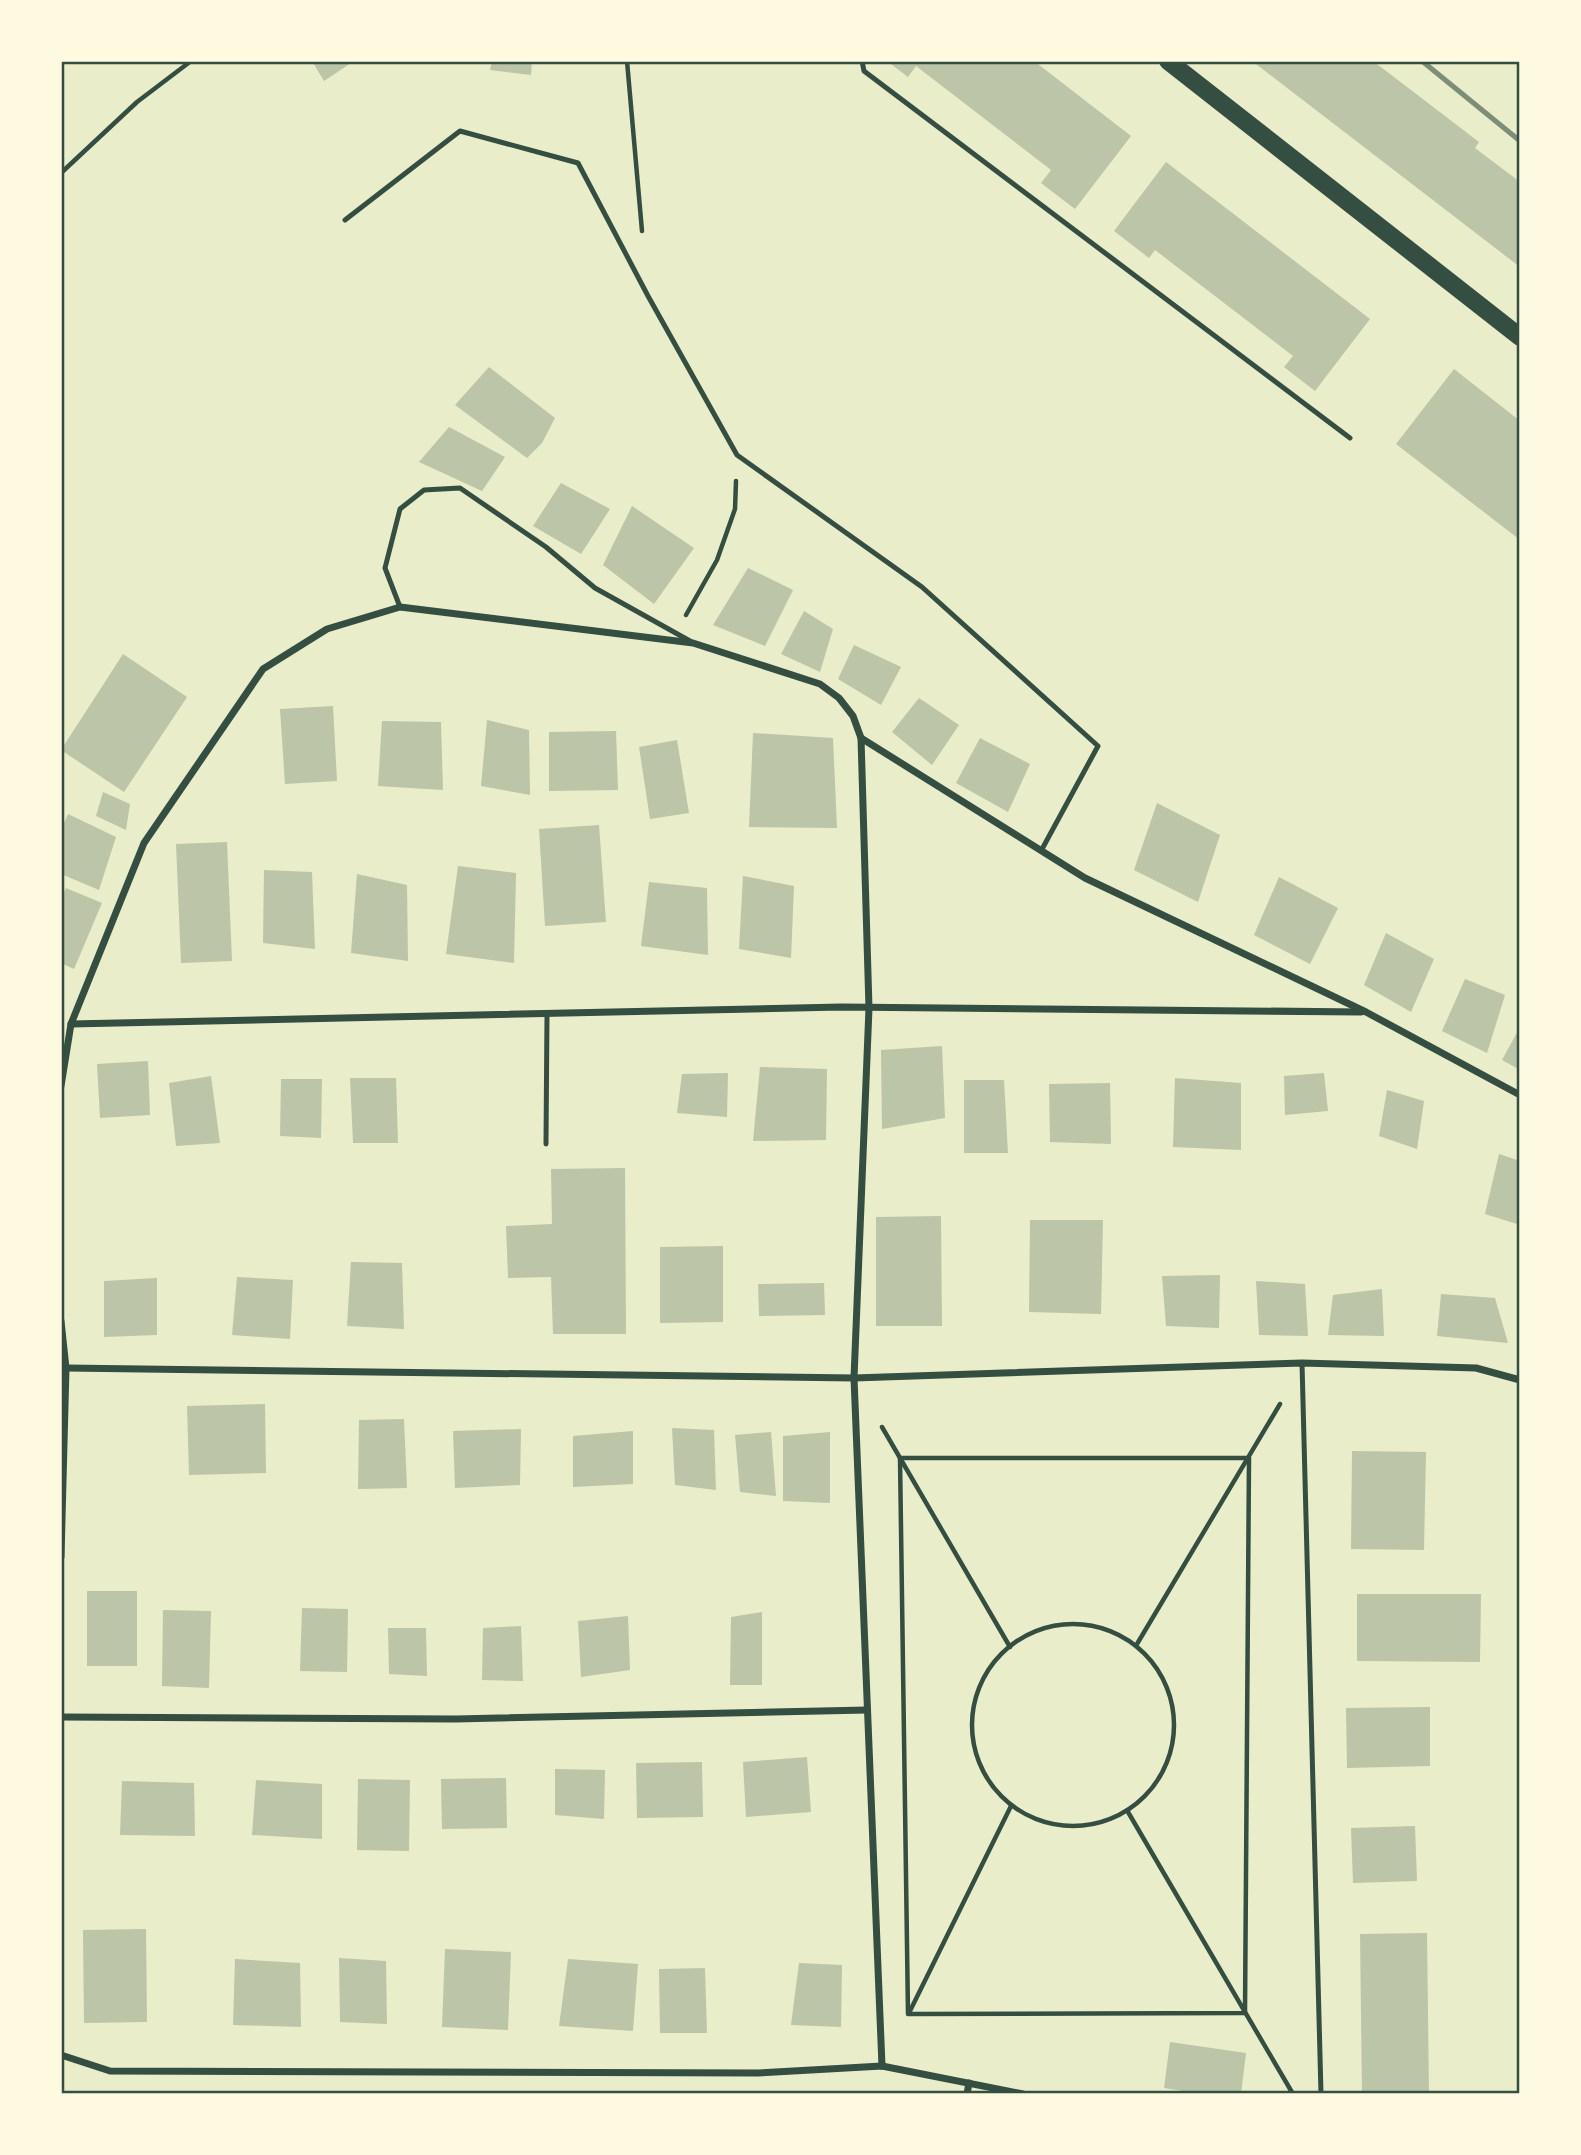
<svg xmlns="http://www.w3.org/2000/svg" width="1581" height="2155" viewBox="0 0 1581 2155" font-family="'Work Sans',sans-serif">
<rect width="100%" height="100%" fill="#e9edc9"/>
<g fill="#bcc5a7">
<path d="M312,61H354L324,81Z"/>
<path d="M492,61H532L531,75L490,70Z"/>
<path d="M887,61H1034L1131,136L1075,209L1041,183L1051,170L916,66L908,77Z"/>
<path d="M1252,61H1373L1479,142L1475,148L1520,182V267Z"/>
<path d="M1166,162L1370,319L1315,391L1284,367L1293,356L1155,250L1149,258L1114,231Z"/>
<path d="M489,367L555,418L542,443L527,458L455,405Z"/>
<path d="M1454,369L1520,421V540L1396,444Z"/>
<path d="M449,427L505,457L482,491L419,462Z"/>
<path d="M561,483L610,509L581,554L533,526Z"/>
<path d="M632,506L694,548L654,604L603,565Z"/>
<path d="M748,568L793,590L765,646L713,625Z"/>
<path d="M804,611L833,629L820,672L781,654Z"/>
<path d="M854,645L901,667L881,705L838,679Z"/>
<path d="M123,654L187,697L124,792L61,750Z"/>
<path d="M919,698L959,725L932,765L892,732Z"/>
<path d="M333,706L337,781L285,784L280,709Z"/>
<path d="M487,720L529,730L530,795L481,786Z"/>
<path d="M382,721L441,722L443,790L378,786Z"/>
<path d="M616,731L618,790L549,791V732Z"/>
<path d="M753,733L833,738L837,828L749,827Z"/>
<path d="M980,738L1030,764L1008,812L956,783Z"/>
<path d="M677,740L689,813L650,819L639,747Z"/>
<path d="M103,792L130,804L126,830L96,816Z"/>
<path d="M1157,803L1220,835L1198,902L1134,870Z"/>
<path d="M68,814L116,837L99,890L61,874V830Z"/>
<path d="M599,825L606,922L545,926L539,829Z"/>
<path d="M227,842L232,961L181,963L176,844Z"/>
<path d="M458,866L516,873L514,963L446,954Z"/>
<path d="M264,870L312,872L315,949L263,943Z"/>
<path d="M357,874L407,885L408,961L351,953Z"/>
<path d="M743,876L794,886L791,958L739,949Z"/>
<path d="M1279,877L1338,908L1310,964L1254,935Z"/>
<path d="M649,882L707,888L708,955L641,946Z"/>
<path d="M66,888L102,903L74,969L61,963V899Z"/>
<path d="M1386,933L1434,959L1411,1012L1364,985Z"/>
<path d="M1465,979L1505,995L1487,1053L1442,1031Z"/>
<path d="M1520,1027V1070L1502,1060Z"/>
<path d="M942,1046L945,1118L882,1129L881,1050Z"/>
<path d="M148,1061L150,1115L100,1118L97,1064Z"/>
<path d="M760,1067L827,1069L826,1140L753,1141Z"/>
<path d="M728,1073L727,1117L677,1113L682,1074Z"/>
<path d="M1324,1073L1328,1111L1285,1115L1284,1076Z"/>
<path d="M211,1076L220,1143L176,1146L169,1083Z"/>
<path d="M350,1078H396L398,1143H353Z"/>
<path d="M1175,1078L1241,1083V1150L1173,1147Z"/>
<path d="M281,1079H322L321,1138L280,1136Z"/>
<path d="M964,1080H1004L1008,1153H964Z"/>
<path d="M1110,1083L1111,1144L1050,1142L1049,1084Z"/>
<path d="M1387,1090L1424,1101L1417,1149L1379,1136Z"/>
<path d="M1499,1154L1520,1161V1225L1485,1214Z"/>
<path d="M625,1168L626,1334H553L551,1277L508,1278L506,1226L552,1224L551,1169Z"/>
<path d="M941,1216L942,1326H876V1217Z"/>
<path d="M1030,1220H1103L1101,1314L1029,1312Z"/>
<path d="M723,1246V1322L660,1323V1247Z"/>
<path d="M351,1262L402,1263L404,1329L347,1326Z"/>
<path d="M1220,1275L1219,1328L1166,1326L1162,1276Z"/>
<path d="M237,1277L293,1280L290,1339L232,1335Z"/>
<path d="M157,1278V1335L104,1337V1281Z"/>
<path d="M1256,1281L1305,1284L1308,1336L1259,1335Z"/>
<path d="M824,1283L825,1315L759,1316L758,1284Z"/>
<path d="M1382,1289L1384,1336L1328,1335L1333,1295Z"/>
<path d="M1441,1294L1495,1298L1508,1343L1437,1336Z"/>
<path d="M265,1404L266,1473L189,1475L187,1406Z"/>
<path d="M404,1419L407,1488L358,1489L359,1420Z"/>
<path d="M672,1428L714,1430L716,1490L675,1485Z"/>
<path d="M521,1429L520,1485L455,1488L453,1431Z"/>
<path d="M633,1431V1484L573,1487V1436Z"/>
<path d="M771,1432L776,1496L740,1492L735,1435Z"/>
<path d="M830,1432V1503L783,1501V1436Z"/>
<path d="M1352,1451L1426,1452L1424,1550L1351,1549Z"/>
<rect x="87" y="1591" width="50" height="75"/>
<path d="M1357,1594H1481L1480,1662L1357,1661Z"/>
<path d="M302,1608L348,1609L347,1672L300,1671Z"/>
<path d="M163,1610L211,1611L209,1688L162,1686Z"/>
<path d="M762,1612V1685H730L731,1617Z"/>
<path d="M628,1616L630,1670L581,1677L578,1621Z"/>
<path d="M521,1626L523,1681L482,1680L483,1628Z"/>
<path d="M388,1628H426L427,1676L389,1674Z"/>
<path d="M1430,1707V1766L1347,1768L1346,1708Z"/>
<path d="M807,1757L811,1812L746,1817L743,1762Z"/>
<path d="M702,1762L703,1817L637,1818L636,1763Z"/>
<path d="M555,1769L605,1770L604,1819L555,1815Z"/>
<path d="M506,1778L507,1828L442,1829L441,1779Z"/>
<path d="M358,1779L410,1780L409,1851L357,1850Z"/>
<path d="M256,1780L322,1784V1839L252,1835Z"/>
<path d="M122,1781L194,1783L195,1836L120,1835Z"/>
<path d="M1415,1826L1417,1881L1353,1883L1351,1828Z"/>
<path d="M146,1929L147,2022L84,2023L83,1930Z"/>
<path d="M1427,1933L1429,2094H1362L1360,1934Z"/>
<path d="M445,1949L511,1952L508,2030L442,2027Z"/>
<path d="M339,1958L386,1961L387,2024L340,2022Z"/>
<path d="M235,1959L300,1963L301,2027L233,2025Z"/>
<path d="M568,1959L638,1964L633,2031L559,2026Z"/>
<path d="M799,1963L842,1965L841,2027L791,2025Z"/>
<path d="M705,1968L707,2033H660L659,1969Z"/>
<path d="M1170,2042L1246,2053L1241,2094H1202L1164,2088Z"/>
</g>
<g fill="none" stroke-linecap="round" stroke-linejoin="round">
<g stroke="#344e41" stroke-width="4.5">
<path d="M627,61L642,231"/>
<path d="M61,173L137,102L191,61"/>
<path d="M686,615L717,560L735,509L736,481"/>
<path d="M882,1427L1010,1647"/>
<path d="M900,1458H1249L1245,2013L908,2014Z"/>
<circle cx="1073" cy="1725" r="101"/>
<path d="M1137,1644L1280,1404"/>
<path d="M1128,1812L1293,2094"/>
<path d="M909,2013L1011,1806"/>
</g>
<g stroke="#344e41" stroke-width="5">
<path d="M862,61L864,71L1350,438"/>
<path d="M345,220L460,131L578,163L648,296L737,455L922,587L1098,746L1041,851"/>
<path d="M400,607L385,568L400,509L424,490L460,488L546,547L595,588L690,641"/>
<path d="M546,1144L547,1013"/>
<path d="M1302,1363L1321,2094"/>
</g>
<g stroke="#344e41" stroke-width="7">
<path d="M861,738L869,1008L854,1378L882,2066"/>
<path d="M71,1024L841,1007L1361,1012"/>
<path d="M61,1086L71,1024L144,843L263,669L327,629L400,607L693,643L820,684L839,698L853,716L861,738L1085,878L1366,1012L1520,1095"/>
<path d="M61,1321L66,1368L61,1557"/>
<path d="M66,1368L854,1378L1302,1363L1476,1368L1520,1380"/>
<path d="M61,1717L456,1719L867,1710"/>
<path d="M61,2055L110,2071L758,2073L882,2066L1023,2094"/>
<path d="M967,2094L969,2083"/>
</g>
<path stroke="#344e41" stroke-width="18" d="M1168,61L1520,337"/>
<path stroke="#7c8e77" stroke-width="5" d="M1422,61L1520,141"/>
</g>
<rect width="1581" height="2155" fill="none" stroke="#fefae0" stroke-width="126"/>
<rect x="63" y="63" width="1455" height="2029" fill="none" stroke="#344e41" stroke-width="2.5"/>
</svg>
